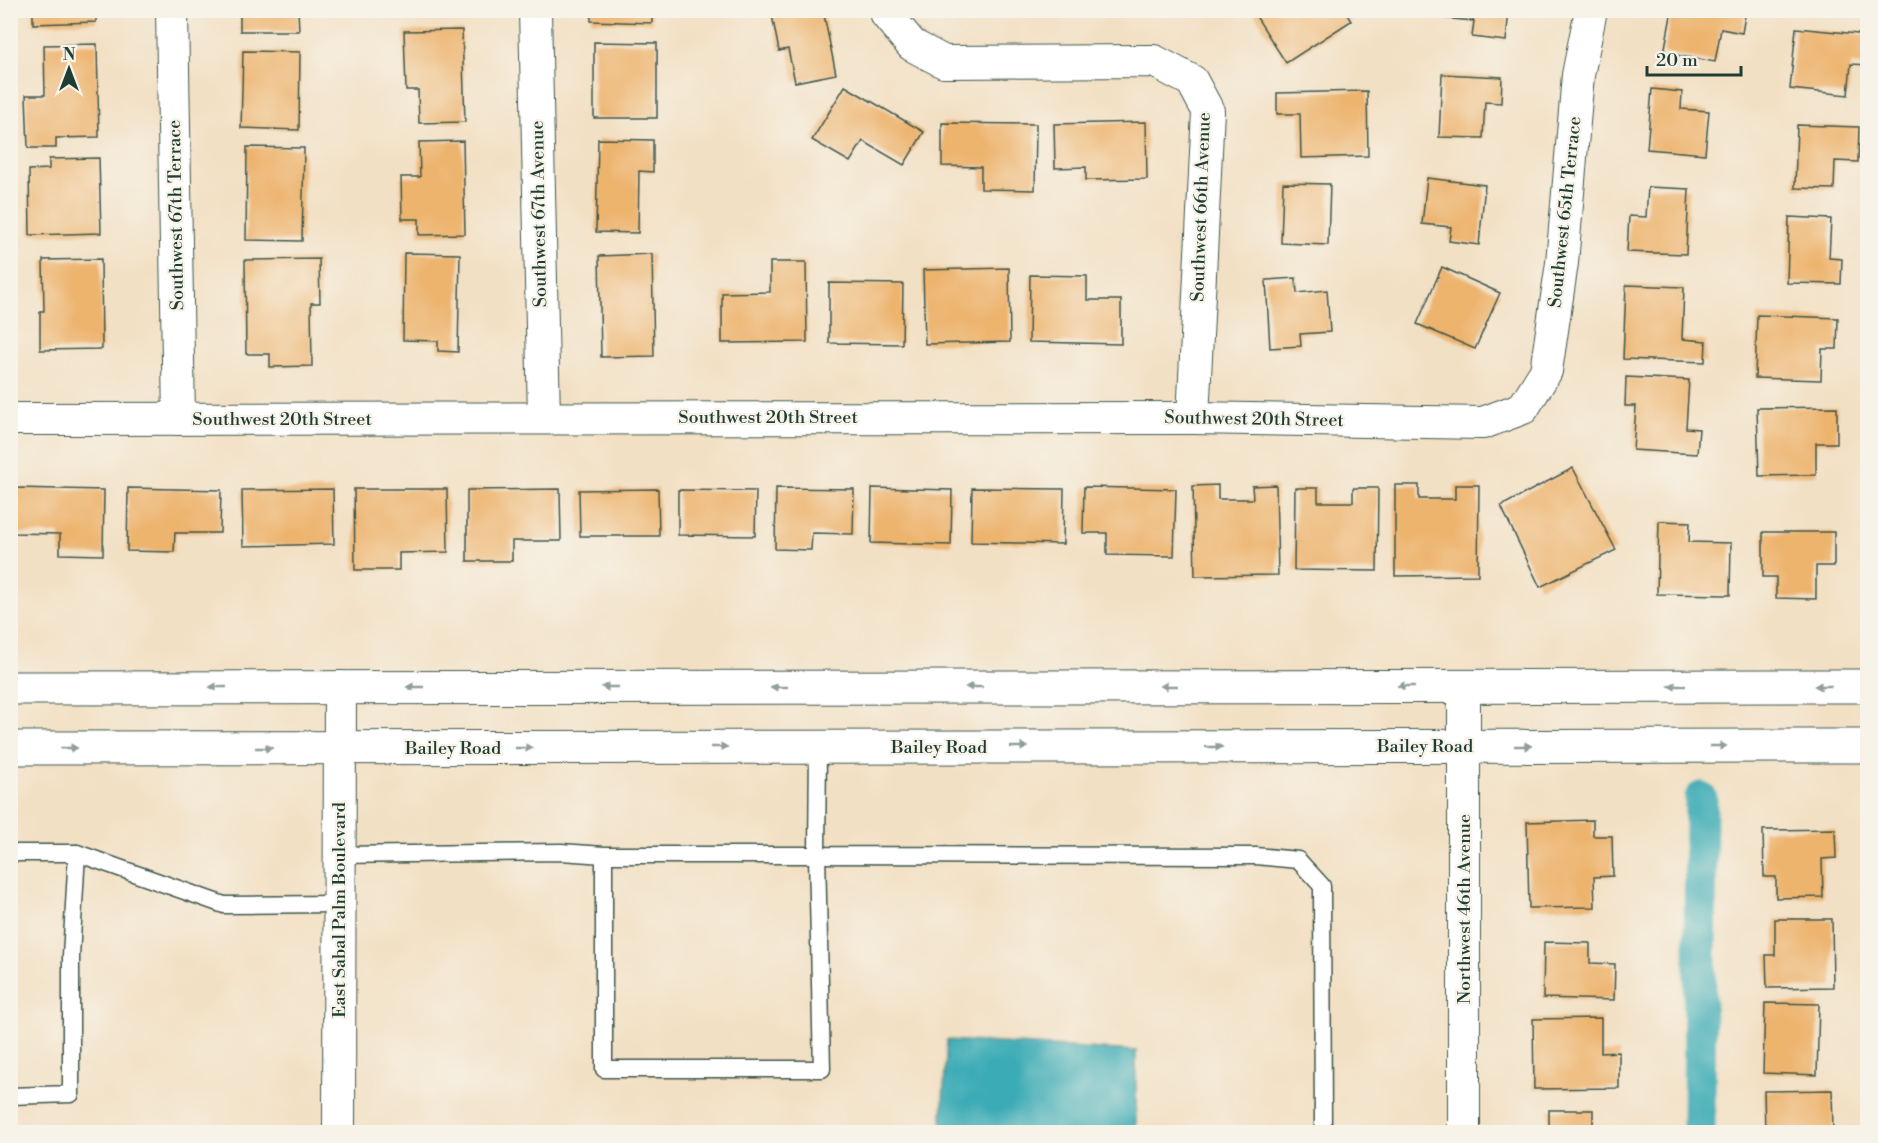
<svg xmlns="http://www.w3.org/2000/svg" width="1878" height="1143" viewBox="0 0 1878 1143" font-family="'Libre Bodoni',serif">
<rect width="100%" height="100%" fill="#f7f3e8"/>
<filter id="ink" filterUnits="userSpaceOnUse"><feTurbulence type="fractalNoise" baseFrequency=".0167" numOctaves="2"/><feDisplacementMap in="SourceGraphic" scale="12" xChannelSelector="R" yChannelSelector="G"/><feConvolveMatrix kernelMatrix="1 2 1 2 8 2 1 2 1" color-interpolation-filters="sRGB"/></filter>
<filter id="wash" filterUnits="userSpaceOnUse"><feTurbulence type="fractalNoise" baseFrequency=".008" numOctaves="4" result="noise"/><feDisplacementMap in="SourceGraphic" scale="24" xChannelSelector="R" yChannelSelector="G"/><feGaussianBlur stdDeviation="1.35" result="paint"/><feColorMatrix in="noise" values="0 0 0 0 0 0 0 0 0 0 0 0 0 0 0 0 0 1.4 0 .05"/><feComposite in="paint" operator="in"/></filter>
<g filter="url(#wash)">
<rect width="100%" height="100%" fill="#f2e0c4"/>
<path fill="#3aabb5" stroke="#2c7474" stroke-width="1.5" d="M947,1040L1136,1051V1132H941Z"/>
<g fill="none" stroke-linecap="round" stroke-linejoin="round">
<path stroke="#3aabb5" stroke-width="33" d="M1699,1132L1701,798"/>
</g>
<g id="blocks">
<g fill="#edb46e">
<path d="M33,10H96V22L33,24Z"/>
<path d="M240,10H298L299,31H240Z"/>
<path d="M591,10H652V23L591,21Z"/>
<path d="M771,10H823L836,74L795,82L788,49L779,51Z"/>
<path d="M1252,10H1344L1351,21L1286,63Z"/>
<path d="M1443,10H1509L1506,41L1472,37L1474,21L1442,18Z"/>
<path d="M1672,10H1746L1742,33L1721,29L1715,62L1664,53Z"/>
<path d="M1796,28L1868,35V65L1851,64L1848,95L1790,89Z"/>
<path d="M462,30L465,122L419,123L418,90H406L404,31Z"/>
<path d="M594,42L657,43V118H594Z"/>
<path d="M97,44L99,137L56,138V148H28L26,95H45L44,45Z"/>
<path d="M243,51L300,52L299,130L241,128Z"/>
<path d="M1442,74L1502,77L1501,103L1485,102L1483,138L1439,137Z"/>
<path d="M845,86L924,132L904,165L863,141L850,162L812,140Z"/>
<path d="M1652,89L1682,92L1681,109L1709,111L1705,154L1647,149Z"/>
<path d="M1367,91L1368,156L1301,158L1300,114H1277V93Z"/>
<path d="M1146,122L1147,179L1086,180V167L1055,168L1054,124Z"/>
<path d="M942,123L1036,124L1035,190L981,189V167L942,166Z"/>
<path d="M1797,125L1859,127L1858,162L1835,161L1834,189L1795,188Z"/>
<path d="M598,139L653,140V172L639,171L638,233L596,232Z"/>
<path d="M463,141L465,234L419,235V219H402L401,177H420L419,142Z"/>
<path d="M247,147L304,148L302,241L246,240Z"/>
<path d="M99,158L101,233L30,235L29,170L49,169V159Z"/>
<path d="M1427,178L1485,185L1479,245L1449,241L1451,227L1422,224Z"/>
<path d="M1283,183L1330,184L1328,245L1281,243Z"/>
<path d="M1648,187L1689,189L1686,254L1627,252L1629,216L1646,217Z"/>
<path d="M1789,217L1831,219L1829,258L1842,259L1841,284L1787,283Z"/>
<path d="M404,253L460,254L458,352L438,351V341L403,340Z"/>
<path d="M652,254L654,356L601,357L599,256Z"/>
<path d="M101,259L102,349L40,350V311H44L43,260Z"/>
<path d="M319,259L320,303H311L312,366L270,367V354H246L245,260Z"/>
<path d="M770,262H806L807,342L722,343V293L770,292Z"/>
<path d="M1442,267L1500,293L1475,349L1417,324Z"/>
<path d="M1009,268L1010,342L925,344L923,270Z"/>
<path d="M1030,275L1087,276V300H1121V344L1029,342Z"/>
<path d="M1296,278L1297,293L1327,290L1330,332L1300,334L1301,346L1270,348L1266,280Z"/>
<path d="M829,283L903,284L902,344L829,343Z"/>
<path d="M1626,285L1684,287L1682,339L1706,341L1705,362L1623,359Z"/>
<path d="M1757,315L1838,318L1837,349H1822L1821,380L1755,378Z"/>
<path d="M1626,377L1689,380L1686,428L1699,429L1697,454L1633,450L1636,406H1625Z"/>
<path d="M1837,407V443H1816V475L1759,476L1757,408Z"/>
<path d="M1573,468L1616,550L1540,587L1501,506Z"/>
<path d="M1218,485V499H1253L1252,486L1276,485L1278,575L1195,576L1193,486Z"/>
<path d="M1395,485H1419V499H1455V485H1479L1478,575L1395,576Z"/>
<path d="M1084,487L1176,489L1174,556L1107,555V533H1083Z"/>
<path d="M14,488L104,490L103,555L60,554V534L13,533Z"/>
<path d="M128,488L221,490L220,533H175L174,552L127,551Z"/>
<path d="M776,488L854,489L853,534L812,533L811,550L775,549Z"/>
<path d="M872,488L952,490L951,545L871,543Z"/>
<path d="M972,488L1064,489L1063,544L971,542Z"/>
<path d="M1295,488H1318V502H1353V488H1378L1377,571L1294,570Z"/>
<path d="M333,489L334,544L243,546L242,490Z"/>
<path d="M354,489H447L448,552L399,553V570H355Z"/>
<path d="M560,489L561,541H512V561H467V490Z"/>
<path d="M658,489L659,536H580L579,490Z"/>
<path d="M678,490L756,491L755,536L678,535Z"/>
<path d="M1659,521L1690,522L1689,542L1731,543L1730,595L1657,594Z"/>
<path d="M1763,532H1834V566H1816V599L1776,598V577H1763Z"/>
<path d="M1593,820V836H1612L1613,876L1594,877L1595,907L1529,908L1527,822Z"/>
<path d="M1835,829L1836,858L1822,859L1823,897L1776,898V877H1764L1763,830Z"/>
<path d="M1775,919H1832L1833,987L1767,988L1766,955H1775Z"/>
<path d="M1544,942L1590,943V963L1615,964L1614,1000L1543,998Z"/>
<path d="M1765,1003L1819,1004L1817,1075L1763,1073Z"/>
<path d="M1601,1018V1053L1619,1052V1088L1534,1089L1533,1019Z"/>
<path d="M1832,1090L1833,1132H1765L1764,1091Z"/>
<rect x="1549" y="1110" width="44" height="22"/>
</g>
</g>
</g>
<g filter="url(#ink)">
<use href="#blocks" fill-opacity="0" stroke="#3f554a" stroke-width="1.5"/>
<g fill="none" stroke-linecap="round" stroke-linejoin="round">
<g stroke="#3f554a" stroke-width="19">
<g id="service">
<path d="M818,747L817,855L1256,856L1298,860L1322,886L1323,1132"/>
<path d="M10,853H77L224,905L339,904"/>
<path d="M339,855L561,852L604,855H817L822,1069H604V855"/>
<path d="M10,1096L71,1094V956L77,853"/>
</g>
</g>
<g stroke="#3f554a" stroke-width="34">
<g id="minor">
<path d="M172,10L179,419"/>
<path d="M535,10L544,417"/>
<path d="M887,10V15L912,45L944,62L1154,61L1192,81L1208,111L1193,418"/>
<path d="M10,419L1193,418L1483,423L1523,408L1546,371L1562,263L1578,75L1591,10"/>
<path d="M339,1132L340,687"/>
<path d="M1464,1132V686"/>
</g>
</g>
<g stroke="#3f554a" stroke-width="35">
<g id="tertiary">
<path d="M10,688L1868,686"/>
<path d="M10,748L1868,746"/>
</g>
</g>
<use href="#service" stroke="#fff" stroke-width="16"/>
<use href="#minor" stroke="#fff" stroke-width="32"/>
<use href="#tertiary" stroke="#fff" stroke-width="33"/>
</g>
<defs><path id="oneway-solid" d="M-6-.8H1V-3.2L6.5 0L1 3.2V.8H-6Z" transform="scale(1.5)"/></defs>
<g fill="#8f9e9a">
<use href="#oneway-solid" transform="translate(1169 686) rotate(180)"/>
<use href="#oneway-solid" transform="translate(1406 686) rotate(180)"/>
<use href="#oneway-solid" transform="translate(1677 686) rotate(180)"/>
<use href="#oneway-solid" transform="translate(1823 686) rotate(180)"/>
<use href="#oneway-solid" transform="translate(218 687) rotate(180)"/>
<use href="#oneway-solid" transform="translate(415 687) rotate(180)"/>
<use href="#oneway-solid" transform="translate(610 687) rotate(180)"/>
<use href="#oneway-solid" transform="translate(779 687) rotate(180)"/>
<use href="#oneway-solid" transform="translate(974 687) rotate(180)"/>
<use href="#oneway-solid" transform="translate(1523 746)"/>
<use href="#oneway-solid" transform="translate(1718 746)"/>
<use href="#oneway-solid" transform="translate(719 747)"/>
<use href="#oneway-solid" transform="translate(1019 747)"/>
<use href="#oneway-solid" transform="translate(1214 747)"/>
<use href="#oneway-solid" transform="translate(69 748)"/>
<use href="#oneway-solid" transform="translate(264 748)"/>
<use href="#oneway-solid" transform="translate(524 748)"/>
</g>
</g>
<g text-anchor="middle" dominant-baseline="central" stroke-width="4.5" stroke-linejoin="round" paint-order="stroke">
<g font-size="18" fill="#1f3d34" stroke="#f7f3e8">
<text transform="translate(1201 207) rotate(-88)">Southwest 66th Avenue</text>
<text transform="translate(1565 212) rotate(-84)">Southwest 65th Terrace</text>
<text transform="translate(539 214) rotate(-91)">Southwest 67th Avenue</text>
<text transform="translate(176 215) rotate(-91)">Southwest 67th Terrace</text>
<text x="768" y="417">Southwest 20th Street</text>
<text x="282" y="419">Southwest 20th Street</text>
<text transform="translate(1254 419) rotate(1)">Southwest 20th Street</text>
<text x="1425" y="746">Bailey Road</text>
<text x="939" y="747">Bailey Road</text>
<text x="453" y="748">Bailey Road</text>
<text transform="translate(1464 909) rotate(-90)">Northwest 46th Avenue</text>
<text transform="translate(339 910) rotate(-90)">East Sabal Palm Boulevard</text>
</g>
</g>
<rect width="1878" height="1143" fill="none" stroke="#f7f3e8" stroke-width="36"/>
<g transform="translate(69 69)" stroke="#f7f3e8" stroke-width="4.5" paint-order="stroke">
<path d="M0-4.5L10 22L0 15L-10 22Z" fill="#1f3d34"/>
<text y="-9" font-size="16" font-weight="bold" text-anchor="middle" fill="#1f3d34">N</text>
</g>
<path d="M1647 66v9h94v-9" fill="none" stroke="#1f3d34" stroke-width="3"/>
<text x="1656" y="66" font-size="18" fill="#1f3d34" stroke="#f7f3e8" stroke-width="4.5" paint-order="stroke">20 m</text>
</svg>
